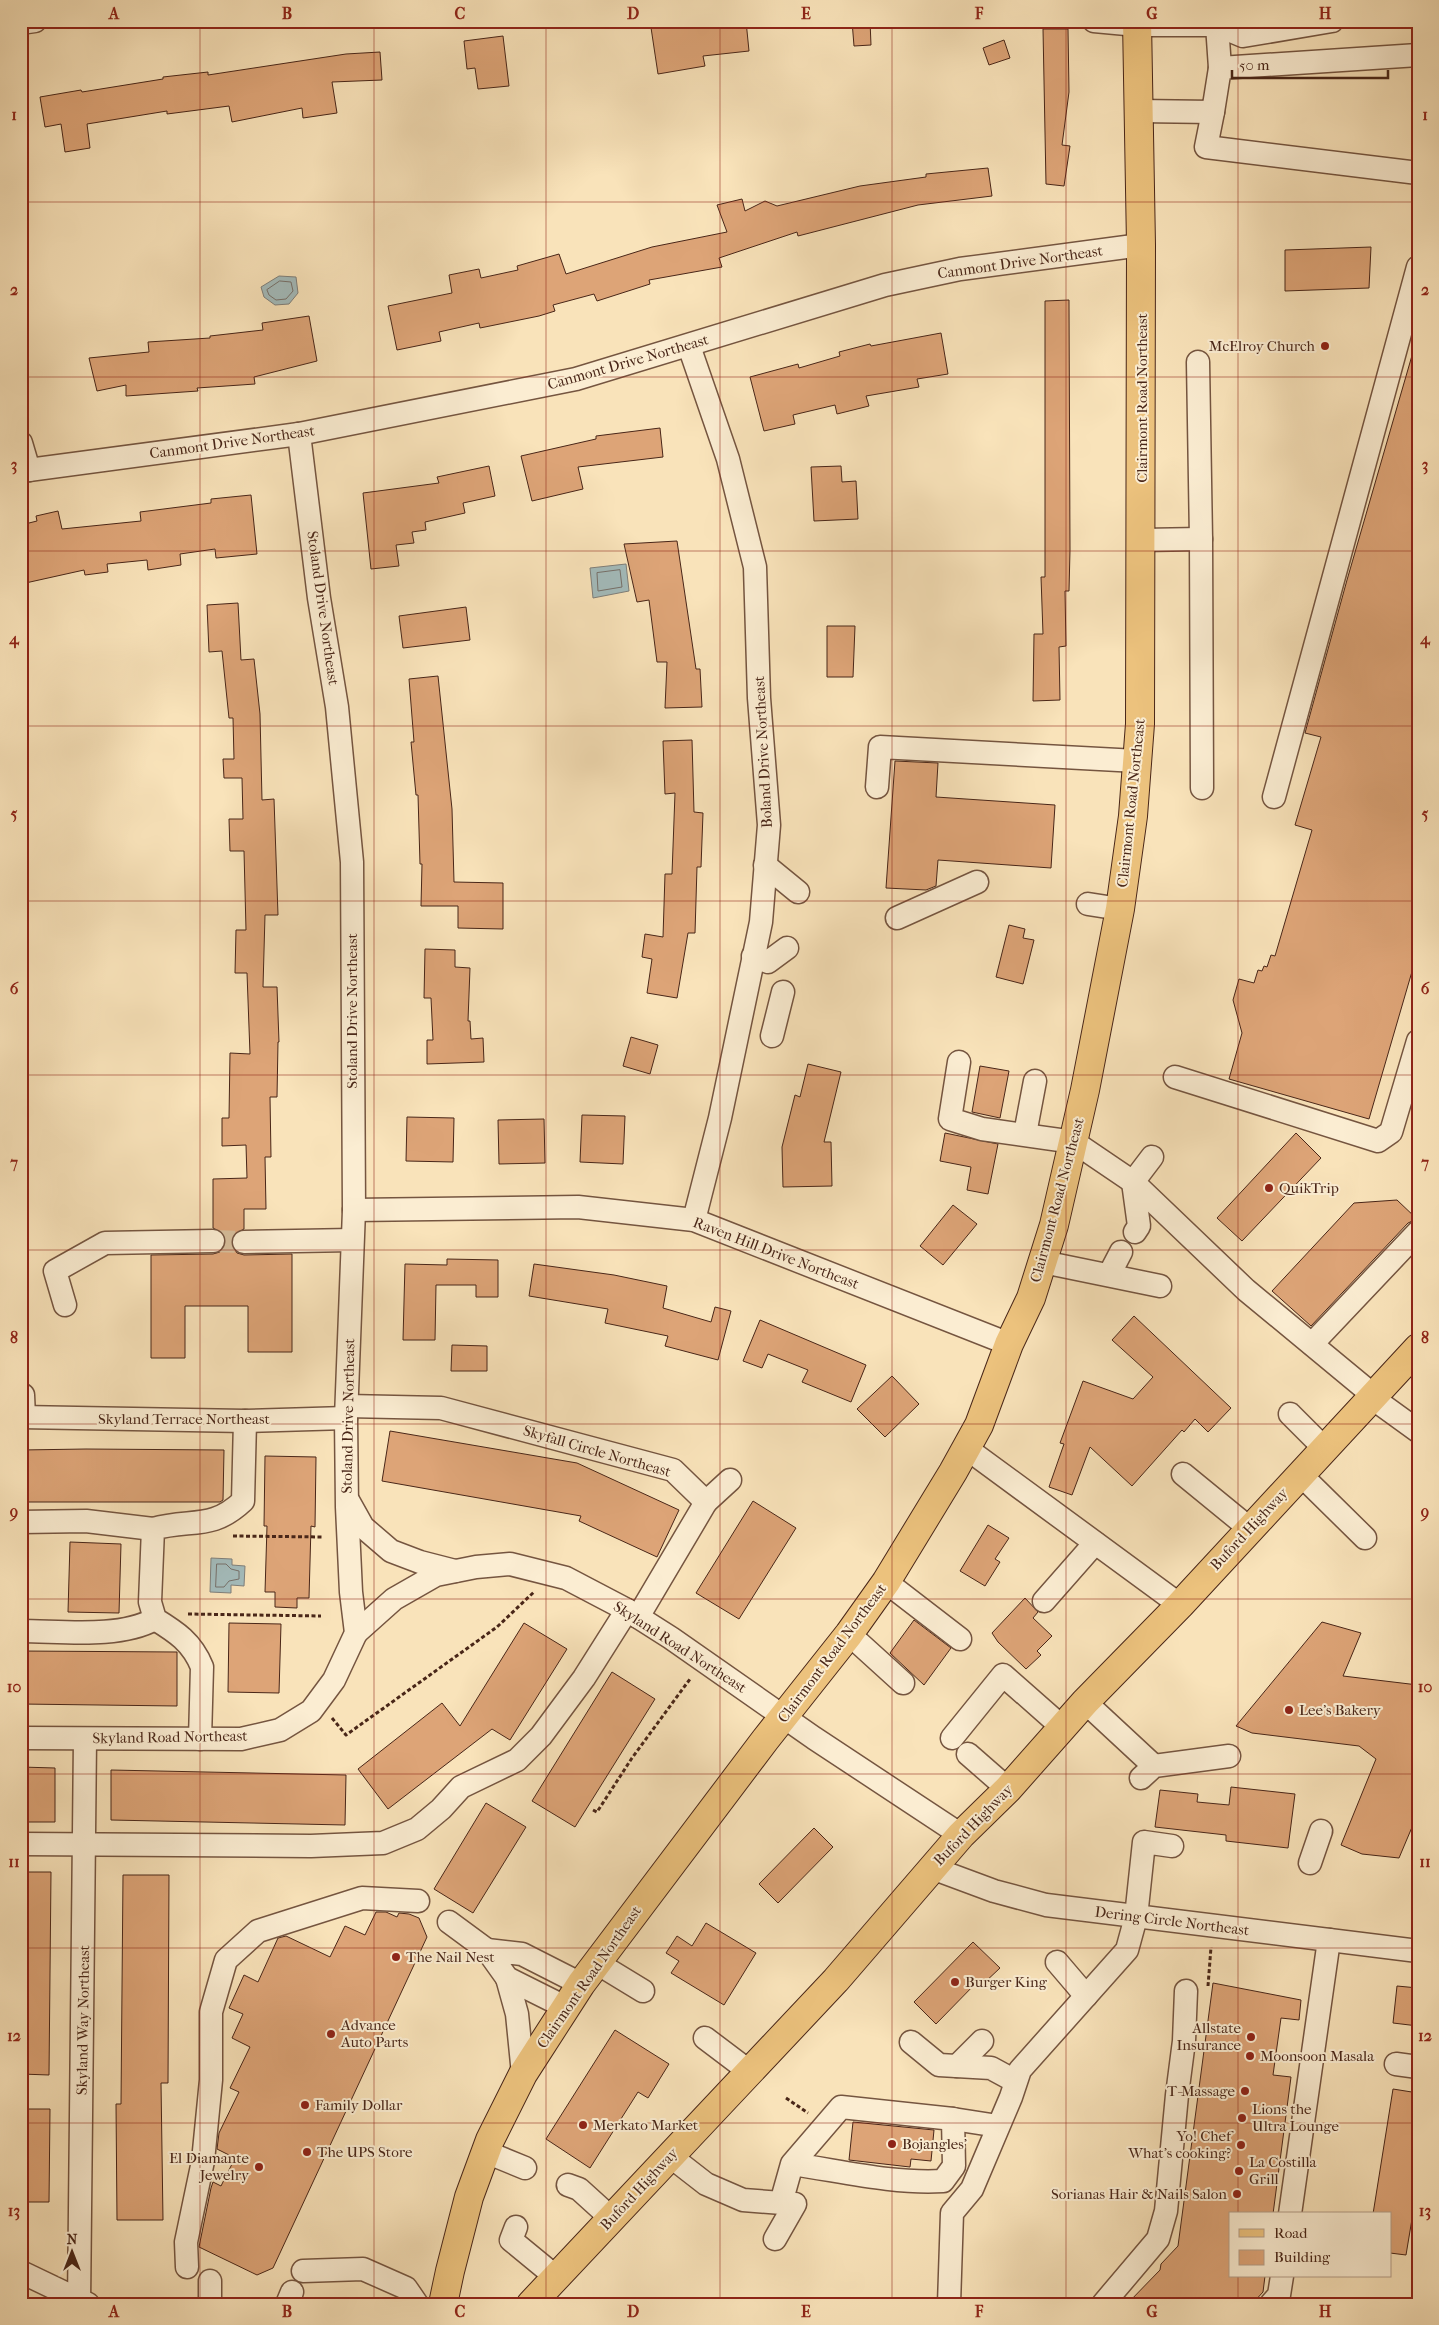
<svg xmlns="http://www.w3.org/2000/svg" width="1439" height="2325" viewBox="0 0 1439 2325" font-family="'IM FELL French Canon',serif">
<rect width="100%" height="100%" fill="#f9e3ba"/>
<filter id="stains"><feTurbulence type="fractalNoise" baseFrequency=".004" numOctaves="4"/><feColorMatrix values="0 0 0 0 .2 0 0 0 0 .09 0 0 0 0 .02 0 0 0 .5 -.17"/></filter>
<radialGradient id="worn" r=".72"><stop offset=".6" stop-color="#630" stop-opacity="0"/><stop offset="1" stop-color="#630" stop-opacity=".3"/></radialGradient>
<g fill="#a3bbbb" stroke="#7f7f7a">
<path d="M279,276L296,277L298,293L289,304L275,305L264,297L261,287Z"/>
<path d="M626,564L629,591L593,598L590,568Z"/>
<path d="M211,1558L232,1559V1565L245,1566L244,1586L231,1585V1593L210,1592Z"/>
</g>
<g fill="none" stroke-linecap="round" stroke-linejoin="round">
<g stroke="#76706a" stroke-width="1">
<path d="M280,281L291,282L293,291L286,299L276,300L269,295L267,290Z"/>
<path d="M620,570L622,587L598,591L597,573Z"/>
<path d="M217,1564H226L231,1569L239,1571V1579L229,1581L224,1587H216Z"/>
</g>
</g>
<g fill="#dda477" stroke="#492618">
<path d="M650,21H746L749,51L703,56L705,66L658,74Z"/>
<path d="M852,21H870L871,45L854,46Z"/>
<path d="M1043,29H1068L1069,92L1062,145L1070,146L1064,186L1046,184Z"/>
<path d="M503,36L509,86L478,89L475,68L467,69L464,41Z"/>
<path d="M1004,40L1010,58L989,65L983,48Z"/>
<path d="M380,52L382,80L332,82L337,113L303,118L302,108L232,122L229,106L167,114V111L87,124L90,148L65,152L61,124L45,127L40,97L81,90L82,92L163,79V77L208,72V75L346,54Z"/>
<path d="M988,168L992,196L918,205L798,236L797,232L719,258L722,267L649,280L650,284L597,301L594,294L553,305L555,311L539,316L480,328L479,323L439,332L441,341L397,350L388,306L452,293L449,275L479,269L481,278L518,270L517,266L559,254L566,274L652,247L727,232L717,205L742,199L745,211L765,201L777,206L860,186L926,177V174Z"/>
<path d="M1371,247L1369,288L1285,291V250Z"/>
<path d="M1069,300L1070,550L1069,591H1065L1066,646L1059,647L1060,700L1033,701L1034,634H1043L1041,577H1045V301Z"/>
<path d="M309,316L317,361L254,377L255,384L197,388L198,391L126,396V385L97,391L89,358L149,352L148,342L210,338V336L263,330L262,323Z"/>
<path d="M941,333L948,374L917,379L919,387L866,396L869,406L837,414L835,405L793,415L795,424L764,431L750,377L798,364L799,368L840,356L839,352L870,344L871,346Z"/>
<path d="M1413,352L1418,353V951L1369,1119L1229,1079L1242,1033L1233,1000L1239,979L1254,983L1258,970L1262,971L1264,966L1267,967L1271,955L1275,956L1312,830L1295,825L1321,737L1305,733L1347,580Z"/>
<path d="M660,428L663,457L578,467L583,489L532,501L521,456L596,439V436Z"/>
<path d="M489,466L495,496L463,503L465,513L425,522L426,530L412,532L414,543L396,545L399,566L371,569L363,493L439,483L437,477Z"/>
<path d="M841,466L842,482L856,481L858,519L814,521L811,467Z"/>
<path d="M251,495L257,554L216,558L215,549L180,554L181,565L148,570L147,560L107,564L108,572L85,575L84,570L21,584V525L37,521L36,516L58,511L62,529L141,521L140,512L211,503V499Z"/>
<path d="M677,541L696,669H700L702,707L665,708L667,662H657L649,600L637,602L624,544Z"/>
<path d="M238,603L241,660L254,659L260,714L262,800L274,799L278,915H265L263,987H277L279,1042H278L277,1097H270L271,1157H265L266,1209H244V1229L233,1235L231,1243L237,1253L244,1255L292,1254V1352H248V1306H185V1358H151V1255L213,1254L220,1252L225,1247L226,1240L224,1234L213,1228V1179L247,1178L246,1145L222,1146V1118H229L230,1053L250,1054L247,973H235L236,930H246L244,851H230L229,819H243L242,778H224L223,759H234L233,718H229L222,651L209,652L207,605Z"/>
<path d="M466,607L470,640L403,648L399,616Z"/>
<path d="M827,626H855L853,677H827Z"/>
<path d="M438,676L452,809L454,882L503,883V929L458,928V906H421L422,864H420L418,795H416L411,742H414L409,679Z"/>
<path d="M692,740L694,812L703,813L701,867H697L695,933H688L677,998L647,993L652,959L642,957L645,934L663,937L665,874H672L675,793L665,794L663,741Z"/>
<path d="M895,761L938,763L936,797L1055,805L1051,868L938,860L936,886L926,890L886,888Z"/>
<path d="M1009,925L1025,929L1023,938L1034,940L1023,984L996,977Z"/>
<path d="M425,949L455,950V967L470,968L468,1021H470L471,1039L483,1038L484,1062L427,1064V1040H433L431,998H424Z"/>
<path d="M631,1037L658,1045L650,1074L623,1066Z"/>
<path d="M808,1064L841,1072L824,1142H831L832,1186L783,1187L782,1147L795,1095L800,1097Z"/>
<path d="M980,1066L1009,1071L1000,1118L972,1112Z"/>
<path d="M582,1115L625,1116L623,1164L580,1162Z"/>
<path d="M407,1117L454,1118L453,1162L406,1161Z"/>
<path d="M544,1119L545,1163L499,1164L498,1120Z"/>
<path d="M945,1133L998,1144L988,1194L967,1190L971,1167L940,1161Z"/>
<path d="M1296,1133L1321,1158L1242,1241L1217,1218Z"/>
<path d="M1397,1200L1417,1219L1408,1223L1311,1326L1272,1291L1354,1203Z"/>
<path d="M953,1205L977,1224L943,1265L920,1246Z"/>
<path d="M447,1259L498,1260V1297H476V1285H436L435,1340H403L405,1264L447,1265Z"/>
<path d="M534,1264L614,1275L667,1286L663,1308L711,1322L715,1307L731,1311L718,1360L665,1346L668,1336L605,1323L608,1309L529,1296Z"/>
<path d="M1134,1316L1231,1408L1208,1432L1195,1419L1184,1432L1182,1430L1132,1486L1090,1447L1072,1495L1049,1487L1064,1444L1060,1443L1083,1381L1133,1399L1153,1377L1112,1340Z"/>
<path d="M760,1320L866,1365L851,1402L802,1382L808,1370L768,1354L762,1368L743,1361Z"/>
<path d="M452,1345L487,1346V1371H451Z"/>
<path d="M892,1376L919,1404L885,1437L857,1409Z"/>
<path d="M390,1431L577,1463L679,1510L657,1557L579,1521L581,1516L382,1481Z"/>
<path d="M86,1449L224,1450L223,1500L220,1502H21V1450Z"/>
<path d="M265,1456L316,1457L315,1527L311,1526L309,1598H297V1608L275,1607V1592H265L267,1526H264Z"/>
<path d="M753,1501L796,1528L739,1619L696,1593Z"/>
<path d="M988,1525L1009,1538L995,1559L1000,1562L985,1586L960,1571Z"/>
<path d="M70,1542L121,1544L119,1613L68,1612Z"/>
<path d="M1025,1598L1038,1612L1033,1618L1052,1636L1037,1651L1041,1655L1026,1669L998,1642L992,1633Z"/>
<path d="M914,1620L951,1648L924,1685L890,1653Z"/>
<path d="M1322,1622L1361,1633L1343,1676L1418,1685V1813L1399,1858L1362,1854L1341,1845L1376,1759L1359,1746L1252,1733L1236,1726Z"/>
<path d="M229,1623L281,1624L279,1693L228,1692Z"/>
<path d="M524,1623L567,1649L510,1740L492,1729L388,1809L358,1769L442,1703L460,1726Z"/>
<path d="M21,1651L177,1652V1706L21,1704Z"/>
<path d="M612,1672L655,1699L575,1827L532,1801Z"/>
<path d="M21,1767L55,1768V1822H21Z"/>
<path d="M111,1770L346,1775L345,1825L111,1820Z"/>
<path d="M1231,1787L1295,1794L1288,1848L1226,1841V1835L1155,1827L1160,1790L1198,1794L1197,1802L1229,1805Z"/>
<path d="M486,1803L526,1827L473,1913L434,1889Z"/>
<path d="M814,1828L833,1847L778,1903L759,1884Z"/>
<path d="M21,1872H51L49,2075L21,2074Z"/>
<path d="M123,1875H169L168,2083H161L163,2220H117L116,2104H121Z"/>
<path d="M376,1912H386L397,1917L399,1913L409,1914L419,1918L427,1937L273,2268L257,2275L199,2247L211,2188L213,2182L221,2186L235,2158L217,2149L219,2133L239,2092L230,2088L250,2047L232,2038L243,2014L229,2008L244,1975L258,1982L278,1938L286,1936L330,1957L345,1926L365,1935Z"/>
<path d="M706,1923L756,1953L724,2005L671,1973L679,1961L666,1953L677,1936L692,1946Z"/>
<path d="M973,1942L1000,1968L983,1984L979,1980L936,2024L914,2002Z"/>
<path d="M1213,1983L1301,2000L1299,2020L1281,2018L1273,2075L1291,2077L1273,2214H1230V2276H1265L1263,2292L1252,2304H1127L1160,2270L1161,2264L1178,2246Z"/>
<path d="M1397,1986L1418,1988V2026L1393,2023Z"/>
<path d="M615,2030L669,2064L648,2098L638,2092L590,2168L546,2139Z"/>
<path d="M1393,2089L1418,2093V2183L1406,2255L1390,2253V2214H1373Z"/>
<path d="M21,2109H50L49,2202H21Z"/>
<path d="M853,2122L934,2130L931,2161L911,2159L910,2167L849,2160Z"/>
</g>
<g fill="none" stroke-linecap="round" stroke-linejoin="round">
<path stroke="#d6bd9a" stroke-width="22" stroke-dasharray="22 11" stroke-linecap="butt" d="M213,1241L244,1242"/>
<g stroke="#755540" stroke-width="25">
<g id="minor">
<path d="M1094,21L1137,25H1217L1220,68"/>
<path d="M21,23L35,21"/>
<path d="M1217,25L1243,36L1332,21"/>
<path d="M1139,111L1213,112L1220,68L1418,55"/>
<path d="M1213,112L1206,147L1418,173"/>
<path d="M689,346L728,459L755,567L759,698L769,825L761,922L720,1118L694,1220"/>
<path d="M1198,362L1201,539"/>
<path d="M21,443L29,470"/>
<path d="M21,471L299,434L576,379L885,285L960,269L1141,245"/>
<path d="M1142,540L1201,539L1202,788"/>
<path d="M877,787L880,747L1137,761"/>
<path d="M1274,797L1418,267"/>
<path d="M765,865L798,892"/>
<path d="M1088,904L1120,909"/>
<path d="M897,918L977,882"/>
<path d="M753,956L768,962L787,948"/>
<path d="M772,1036L783,992"/>
<path d="M959,1062L950,1119L982,1129L1074,1142L1133,1182L1152,1157"/>
<path d="M1175,1077L1378,1141L1391,1132L1418,1041"/>
<path d="M1025,1134L1035,1081"/>
<path d="M1133,1182L1246,1290L1373,1395"/>
<path d="M1133,1182L1139,1226L1135,1232"/>
<path d="M354,1210L578,1207L694,1220L1009,1344"/>
<path d="M244,1242L352,1240"/>
<path d="M1043,1262L1160,1286"/>
<path d="M1109,1275L1121,1252"/>
<path d="M65,1305L55,1271L105,1243L213,1241"/>
<path d="M1312,1344L1418,1232"/>
<path d="M23,1395L24,1417"/>
<path d="M1371,1397L1418,1431"/>
<path d="M347,1406L441,1408L673,1470L706,1502L638,1617"/>
<path d="M1290,1414L1324,1448"/>
<path d="M21,1417L245,1421L346,1418"/>
<path d="M966,1448L1180,1605"/>
<path d="M1183,1474L1249,1528"/>
<path d="M1300,1474L1365,1538"/>
<path d="M349,1502L363,1527L391,1551L420,1562L455,1571"/>
<path d="M706,1502L730,1480"/>
<path d="M21,1522L86,1521L153,1529"/>
<path d="M886,1582L960,1639"/>
<path d="M1044,1601L1095,1543"/>
<path d="M21,1631C61,1631 119,1639 155,1619"/>
<path d="M356,1633L394,1599L436,1575L476,1567L510,1564L566,1578L627,1610L671,1638L814,1738L961,1835"/>
<path d="M849,1634L903,1683"/>
<path d="M1085,1702L1154,1766"/>
<path d="M21,1738L241,1739L280,1730L311,1711L334,1680L356,1633L351,1592L347,1507L346,1418L354,1210L352,862L337,707L319,598L299,434"/>
<path d="M952,1738L1003,1675L1062,1727"/>
<path d="M200,1739L202,1667C192,1642 176,1632 155,1619L150,1602L153,1529C191,1518 211,1531 243,1501L245,1421"/>
<path d="M968,1754L1008,1789"/>
<path d="M1141,1778L1154,1766L1229,1756"/>
<path d="M21,1844L311,1846L383,1843L417,1829L441,1809L461,1787L517,1760L541,1736L584,1678L627,1610"/>
<path d="M1310,1863L1321,1831"/>
<path d="M932,1868L994,1891L1046,1905L1418,1951"/>
<path d="M449,1922L487,1950"/>
<path d="M1057,1962L1086,1996"/>
<path d="M597,1963L643,1991"/>
<path d="M507,1978L517,2014L523,2074"/>
<path d="M565,2007L507,1978L487,1950L522,1954L581,1984"/>
<path d="M705,2038L750,2072"/>
<path d="M911,2042L939,2065L991,2068L1015,2081"/>
<path d="M1396,2064L1418,2067"/>
<path d="M957,2066L982,2041"/>
<path d="M953,2119L998,2126"/>
<path d="M486,2152L525,2168"/>
<path d="M670,2156L706,2184L743,2200L795,2204L775,2239"/>
<path d="M568,2185L579,2189L611,2218"/>
<path d="M781,2203L792,2164L841,2107L953,2119L954,2166L943,2181C893,2184 841,2171 792,2164"/>
<path d="M1290,2214L1329,1940"/>
<path d="M516,2227L511,2240L556,2277"/>
<path d="M187,2267L186,2242L203,2161L211,2080V2012L226,1960L258,1931L362,1898L418,1901"/>
<path d="M303,2271L363,2269L406,2288L417,2304"/>
<path d="M21,2272L88,2304"/>
<path d="M79,2304L85,1739"/>
<path d="M210,2304V2281"/>
<path d="M287,2304L292,2292"/>
<path d="M949,2304L952,2213L972,2189L1011,2097L1020,2070L1127,1950L1136,1917L1144,1842L1172,1846"/>
<path d="M1103,2304L1158,2239L1166,2211L1177,2095L1184,2041L1186,1991"/>
<path d="M1271,2304L1279,2295L1282,2276"/>
</g>
</g>
<g stroke="#492618" stroke-width="30">
<g id="major">
<path d="M443,2304L450,2271L469,2197L490,2140L523,2074L581,1984L765,1740L849,1634L886,1582L953,1472L979,1425L1009,1344L1031,1298L1054,1225L1085,1090L1120,909L1133,816L1140,724L1141,245L1137,21"/>
<path d="M531,2304L836,1980L961,1835L1008,1789L1085,1702L1180,1605L1418,1348"/>
</g>
</g>
<g stroke="#492618" stroke-width="3" stroke-dasharray="4 2.5" stroke-linecap="butt">
<path d="M233,1536L324,1537"/>
<path d="M188,1614L321,1616"/>
<path d="M332,1718L346,1735L497,1627L535,1591"/>
<path d="M593,1810L597,1812L632,1758L690,1679"/>
<path d="M1208,1986L1211,1947"/>
<path d="M786,2098L808,2113"/>
</g>
<use href="#minor" stroke="#fbedd2" stroke-width="22"/>
<use href="#major" stroke="#ecc27d" stroke-width="28"/>
</g>
<path fill="none" stroke="#8f2418" stroke-width="1" stroke-opacity="0.55" d="M200,21V2304M374,21V2304M546,21V2304M720,21V2304M892,21V2304M1066,21V2304M1238,21V2214M21,202H1418M21,377H1418M21,551H1418M21,726H1418M21,901H1418M21,1075H1418M21,1250H1418M21,1424H1418M21,1599H1418M21,1774H1418M21,1948H1418M21,2123H1418M1238,2276V2304"/>
<g fill="#8f2418" stroke="#fbedd2" stroke-width="2">
<circle cx="1325" cy="346" r="5"/>
<circle cx="1269" cy="1188" r="5"/>
<circle cx="1289" cy="1710" r="5"/>
<circle cx="396" cy="1957" r="5"/>
<circle cx="955" cy="1982" r="5"/>
<circle cx="331" cy="2034" r="5"/>
<circle cx="1251" cy="2037" r="5"/>
<circle cx="1250" cy="2056" r="5"/>
<circle cx="1245" cy="2091" r="5"/>
<circle cx="305" cy="2105" r="5"/>
<circle cx="1242" cy="2118" r="5"/>
<circle cx="583" cy="2125" r="5"/>
<circle cx="892" cy="2144" r="5"/>
<circle cx="1241" cy="2145" r="5"/>
<circle cx="307" cy="2152" r="5"/>
<circle cx="259" cy="2167" r="5"/>
<circle cx="1239" cy="2171" r="5"/>
<circle cx="1237" cy="2194" r="5"/>
</g>
<g text-anchor="middle" dominant-baseline="central" stroke-width="4" stroke-linejoin="round" paint-order="stroke">
<g font-size="15" fill="#492618" stroke="#fbedd2">
<text transform="translate(1020 262) rotate(-8)">Canmont Drive Northeast</text>
<text transform="translate(628 362) rotate(-16)">Canmont Drive Northeast</text>
<text transform="translate(1142 398) rotate(-90)">Clairmont Road Northeast</text>
<text transform="translate(232 442) rotate(-8)">Canmont Drive Northeast</text>
<text transform="translate(323 608) rotate(82)">Stoland Drive Northeast</text>
<text transform="translate(763 752) rotate(-93)">Boland Drive Northeast</text>
<text transform="translate(1131 803) rotate(-84)">Clairmont Road Northeast</text>
<text transform="translate(352 1011) rotate(-90)">Stoland Drive Northeast</text>
<text transform="translate(1057 1200) rotate(-75)">Clairmont Road Northeast</text>
<text transform="translate(776 1253) rotate(21)">Raven Hill Drive Northeast</text>
<text transform="translate(348 1416) rotate(-89)">Stoland Drive Northeast</text>
<text x="184" y="1419">Skyland Terrace Northeast</text>
<text transform="translate(597 1451) rotate(16)">Skyfall Circle Northeast</text>
<text transform="translate(1249 1529) rotate(-47)">Buford Highway</text>
<text transform="translate(680 1647) rotate(33)">Skyland Road Northeast</text>
<text transform="translate(832 1653) rotate(-53)">Clairmont Road Northeast</text>
<text transform="translate(170 1737) rotate(-1)">Skyland Road Northeast</text>
<text transform="translate(973 1825) rotate(-46)">Buford Highway</text>
<text transform="translate(1172 1921) rotate(7)">Dering Circle Northeast</text>
<text transform="translate(589 1977) rotate(-55)">Clairmont Road Northeast</text>
<text transform="translate(83 2020) rotate(-89)">Skyland Way Northeast</text>
<text transform="translate(639 2189) rotate(-47)">Buford Highway</text>
</g>
<g font-size="15" fill="#492618" stroke="#fbedd2" text-anchor="start">
<text x="1315" y="346" text-anchor="end">McElroy Church</text>
<text x="1279" y="1188">QuikTrip</text>
<text x="1299" y="1710">Lee's Bakery</text>
<text x="406" y="1957">The Nail Nest</text>
<text x="965" y="1982">Burger King</text>
<text x="341" y="2025">Advance<tspan x="341" dy="17">Auto Parts</tspan></text>
<text x="1241" y="2028" text-anchor="end">Allstate<tspan x="1241" dy="17">Insurance</tspan></text>
<text x="1260" y="2056">Moonsoon Masala</text>
<text x="1235" y="2091" text-anchor="end">T-Massage</text>
<text x="315" y="2105">Family Dollar</text>
<text x="1252" y="2109">Lions the<tspan x="1252" dy="17">Ultra Lounge</tspan></text>
<text x="593" y="2125">Merkato Market</text>
<text x="1231" y="2136" text-anchor="end">Yo! Chef<tspan x="1231" dy="17">What's cooking?</tspan></text>
<text x="902" y="2144">Bojangles'</text>
<text x="317" y="2152">The UPS Store</text>
<text x="249" y="2158" text-anchor="end">El Diamante<tspan x="249" dy="17">Jewelry</tspan></text>
<text x="1249" y="2162">La Costilla<tspan x="1249" dy="17">Grill</tspan></text>
<text x="1227" y="2194" text-anchor="end">Sorianas Hair &amp; Nails Salon</text>
</g>
</g>
<rect width="1439" height="2325" fill="none" stroke="#f9e3ba" stroke-width="55"/>
<rect x="1229" y="2212" width="162" height="65" fill="#fbedd2" stroke="#b49d88"/>
<rect x="1239" y="2229" width="25" height="8" fill="#ecc27d" stroke="#b49d88"/>
<text x="1274" y="2238" font-size="15" fill="#492618">Road</text>
<rect x="1239" y="2250" width="25" height="15" fill="#dda477" stroke="#b49d88"/>
<text x="1274" y="2262" font-size="15" fill="#492618">Building</text>
<g transform="translate(72 2252)" stroke="#fbedd2" stroke-width="4" paint-order="stroke">
<path d="M0-4L9 19L0 12L-9 19Z" fill="#492618"/>
<text y="-8" font-size="14" font-weight="bold" text-anchor="middle" fill="#492618">N</text>
</g>
<path d="M1232 70v8h156v-8" fill="none" stroke="#492618" stroke-width="2.5"/>
<text x="1239" y="70" font-size="15" fill="#492618" stroke="#fbedd2" stroke-width="4" paint-order="stroke">50 m</text>
<rect x="28" y="28" width="1384" height="2270" fill="none" stroke="#8f2418" stroke-width="2"/>
<g font-size="16" text-anchor="middle" font-weight="bold" fill="#8f2418">
<text x="114" y="19">A</text>
<text x="287" y="19">B</text>
<text x="460" y="19">C</text>
<text x="633" y="19">D</text>
<text x="806" y="19">E</text>
<text x="979" y="19">F</text>
<text x="1152" y="19">G</text>
<text x="1325" y="19">H</text>
<text x="14" y="120">1</text>
<text x="1425" y="120">1</text>
<text x="14" y="295">2</text>
<text x="1425" y="295">2</text>
<text x="14" y="470">3</text>
<text x="1425" y="470">3</text>
<text x="14" y="644">4</text>
<text x="1425" y="644">4</text>
<text x="14" y="819">5</text>
<text x="1425" y="819">5</text>
<text x="14" y="994">6</text>
<text x="1425" y="994">6</text>
<text x="14" y="1168">7</text>
<text x="1425" y="1168">7</text>
<text x="14" y="1343">8</text>
<text x="1425" y="1343">8</text>
<text x="14" y="1517">9</text>
<text x="1425" y="1517">9</text>
<text x="14" y="1692">10</text>
<text x="1425" y="1692">10</text>
<text x="14" y="1867">11</text>
<text x="1425" y="1867">11</text>
<text x="14" y="2041">12</text>
<text x="1425" y="2041">12</text>
<text x="14" y="2216">13</text>
<text x="1425" y="2216">13</text>
<text x="114" y="2317">A</text>
<text x="287" y="2317">B</text>
<text x="460" y="2317">C</text>
<text x="633" y="2317">D</text>
<text x="806" y="2317">E</text>
<text x="979" y="2317">F</text>
<text x="1152" y="2317">G</text>
<text x="1325" y="2317">H</text>
</g>
<rect width="100%" height="100%" filter="url(#stains)"/>
<rect width="100%" height="100%" fill="url(#worn)"/>
</svg>
